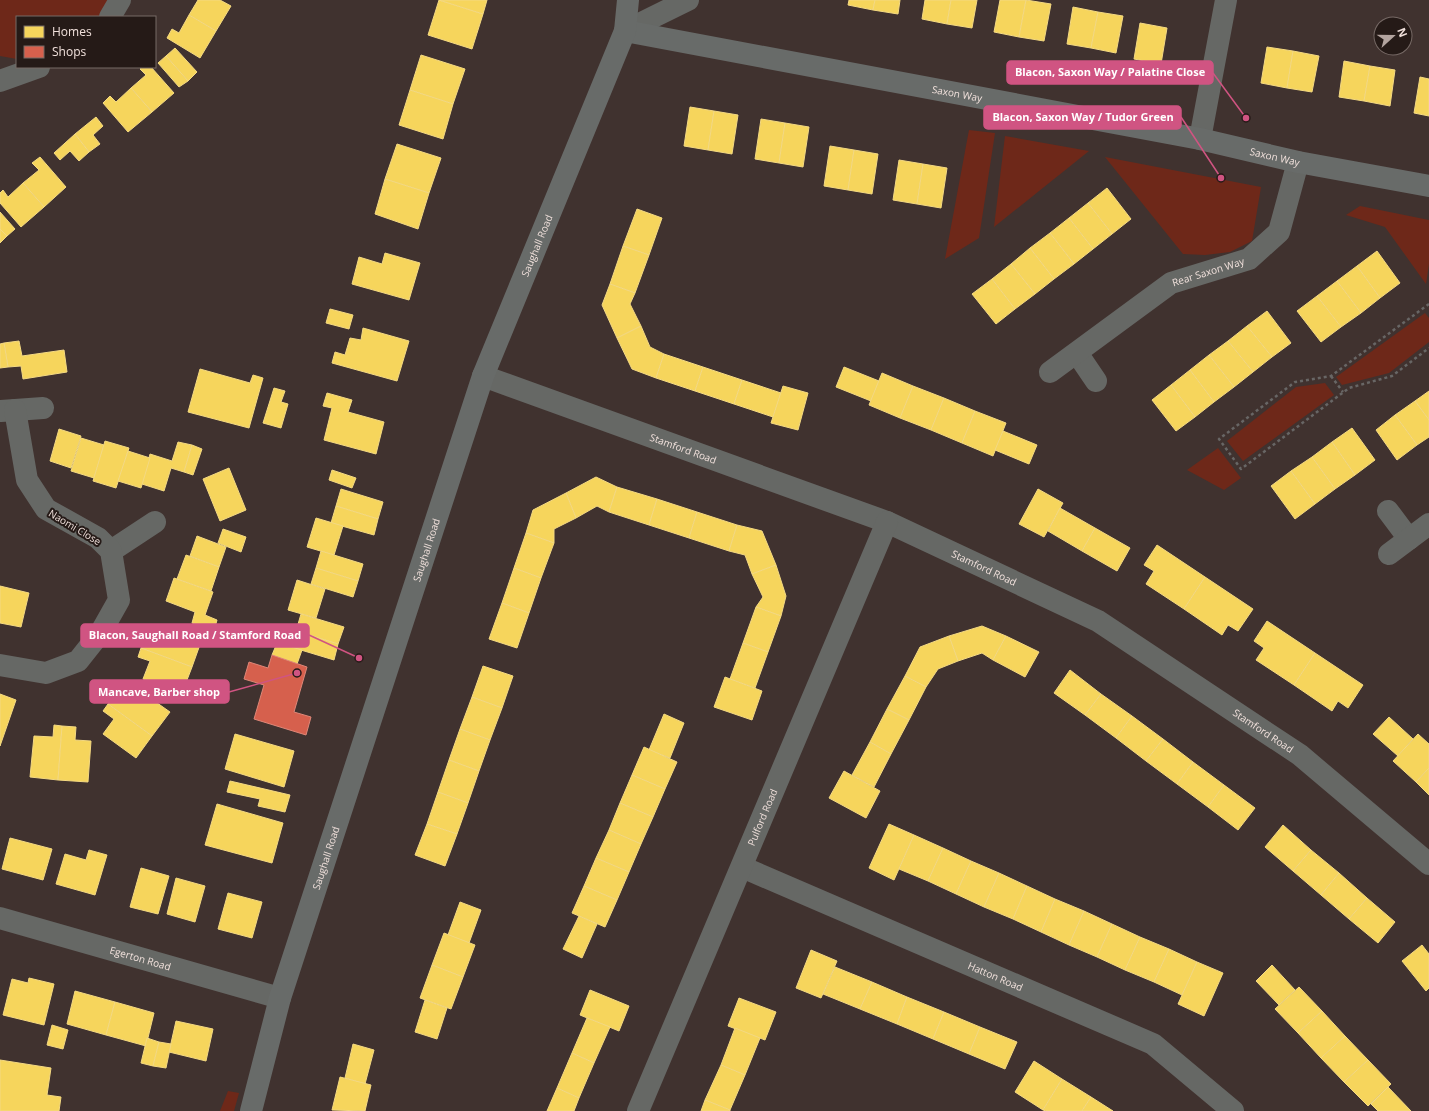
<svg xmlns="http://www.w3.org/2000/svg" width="1429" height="1111" viewBox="0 0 1429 1111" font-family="'Open Sans',sans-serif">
<rect width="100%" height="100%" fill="#40322f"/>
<g fill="#6e2819">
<path d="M0,0H108L99,17H17V59L0,56Z"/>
<path d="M969,130L995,133L979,238L945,259Z"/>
<path d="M1005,136L1089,151L994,227Z"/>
<path d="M1105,157L1261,187L1252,241L1230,252L1205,255L1183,254Z"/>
<path d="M1360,206L1429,220V264L1426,284L1385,227L1346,215Z"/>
<path d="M1425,313L1429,318V342L1389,373L1342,385L1336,377Z"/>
<path d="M1325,383L1334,395L1243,461L1227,441L1296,387Z"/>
<path d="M1218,448L1241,478L1224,490L1187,470Z"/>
<path d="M228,1091L239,1093L234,1111H220Z"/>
</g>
<g fill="#f6d55c" stroke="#f4d982">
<path d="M198,0H220L231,6L216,31L189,15Z"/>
<path d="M439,0L483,14L472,49L428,35Z"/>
<path d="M439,0H487L483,14Z"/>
<path d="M849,0H875L873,10L848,5Z"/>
<path d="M875,0H900L898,14L873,10Z"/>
<path d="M925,0H951L947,24L922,19Z"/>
<path d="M951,0H977L972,28L947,24Z"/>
<path d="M1000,0H1026L1019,37L994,32Z"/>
<path d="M1026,0L1051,4L1044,41L1019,37Z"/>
<path d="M1073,7L1098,12L1091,48L1067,44Z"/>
<path d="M1098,12L1123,16L1116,53L1091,48Z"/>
<path d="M189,15L216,31L200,58L167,38L172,29L179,33Z"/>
<path d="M1140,23L1167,28L1161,64L1134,59Z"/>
<path d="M1267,47L1293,51L1287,88L1261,83Z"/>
<path d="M175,48L197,72L188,81L166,56Z"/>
<path d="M1293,51L1319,56L1312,92L1287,88Z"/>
<path d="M421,55L465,69L453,104L410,90Z"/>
<path d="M166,56L188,81L179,87L158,63Z"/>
<path d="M1344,61L1370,66L1364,101L1339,97Z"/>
<path d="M1370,66L1395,70L1390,106L1364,101Z"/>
<path d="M142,67H151L174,93L152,112L131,88L146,75L140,69Z"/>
<path d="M1420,77L1429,79V116L1414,113Z"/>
<path d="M131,88L152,112L128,132L103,103L110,96L116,102Z"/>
<path d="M410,90L453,104L443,139L399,125Z"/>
<path d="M690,107L714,111L708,150L684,146Z"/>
<path d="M714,111L738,115L732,154L708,150Z"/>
<path d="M96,117L103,126L93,135L100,144L89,152L75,134Z"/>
<path d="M761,119L785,123L779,163L755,159Z"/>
<path d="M785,123L809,127L803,167L779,163Z"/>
<path d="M75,134L89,152L79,161L70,151L60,160L54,153Z"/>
<path d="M397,144L441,158L429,193L385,179Z"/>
<path d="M830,146L854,150L848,190L824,186Z"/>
<path d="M854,150L878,154L872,194L848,190Z"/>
<path d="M40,157L66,187L44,207L23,183L39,170L32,163Z"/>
<path d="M899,160L923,164L917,204L893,200Z"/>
<path d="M923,164L947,168L941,208L917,204Z"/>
<path d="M385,179L429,193L418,229L375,214Z"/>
<path d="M23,183L44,207L21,227L0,203V193L3,190L8,197Z"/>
<path d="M1107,188L1131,219L1112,234L1088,203Z"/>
<path d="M1088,203L1112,234L1093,249L1069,218Z"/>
<path d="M637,209L662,218L649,255L623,246Z"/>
<path d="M0,212L15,229L7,236L0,229Z"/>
<path d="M1069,218L1093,249L1074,264L1050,233Z"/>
<path d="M0,229L7,236L0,243Z"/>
<path d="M1050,233L1074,264L1054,279L1030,248Z"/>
<path d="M623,246L649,255L635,293L610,284Z"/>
<path d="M1030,248L1054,279L1035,294L1011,264Z"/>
<path d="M1377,251L1400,283L1380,298L1357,266Z"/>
<path d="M385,253L420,263L409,300L352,284L359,257L382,264Z"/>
<path d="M1011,264L1035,294L1015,309L992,279Z"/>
<path d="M1357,266L1380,298L1361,313L1337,281Z"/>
<path d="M992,279L1015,309L996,324L972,294Z"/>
<path d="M1337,281L1361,313L1341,327L1317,296Z"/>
<path d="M610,284L635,293L630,304L641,326L617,338L602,305Z"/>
<path d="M1317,296L1341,327L1321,342L1297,311Z"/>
<path d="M330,309L353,315L349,329L326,323Z"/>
<path d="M1267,311L1291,343L1272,357L1247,326Z"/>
<path d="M641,326L650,347L664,354L656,378L632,369L617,338Z"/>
<path d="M1247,326L1272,357L1253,372L1228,341Z"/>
<path d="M363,328L409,341L397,381L332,363L335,352L345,355L350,338L361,340Z"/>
<path d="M19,341L22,356L64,350L67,372L23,379L21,366L8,367L4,343Z"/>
<path d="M1228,341L1253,372L1234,387L1209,355Z"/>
<path d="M4,343L8,367L0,368V344Z"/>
<path d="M664,354L703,367L695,391L656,378Z"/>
<path d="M1209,355L1234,387L1214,402L1190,370Z"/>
<path d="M703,367L742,380L734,404L695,391Z"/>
<path d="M844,367L879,381L871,401L836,387Z"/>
<path d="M200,369L250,383L253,375L263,378L249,428L188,412Z"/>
<path d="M1190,370L1214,402L1195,417L1171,385Z"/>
<path d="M882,373L913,386L900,418L869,405Z"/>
<path d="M742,380L781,393L773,417L734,404Z"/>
<path d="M1171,385L1195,417L1176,431L1152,400Z"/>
<path d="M783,386L808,393L798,430L771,423Z"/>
<path d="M913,386L944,398L931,430L900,418Z"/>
<path d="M274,388L285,391L281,402L288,404L281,428L263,423Z"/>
<path d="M1429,391V420L1415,401Z"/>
<path d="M327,393L352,400L348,412L384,422L376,454L324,440L332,408L323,406Z"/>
<path d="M944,398L975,411L962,443L931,430Z"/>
<path d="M1415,401L1429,420V437L1417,445L1395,415Z"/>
<path d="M975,411L1006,423L993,456L962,443Z"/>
<path d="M1395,415L1417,445L1397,460L1376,430Z"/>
<path d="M1352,428L1375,460L1355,475L1332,442Z"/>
<path d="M59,429L81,436L71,468L50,461Z"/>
<path d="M1003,431L1037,445L1029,464L995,450Z"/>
<path d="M81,438L104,445L94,478L71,471Z"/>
<path d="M105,441L129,448L116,488L93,481Z"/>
<path d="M178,442L192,445L184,472L171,468L164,491L142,484L150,454L172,461Z"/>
<path d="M1332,442L1355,475L1335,489L1312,457Z"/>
<path d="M192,445L202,449L193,475L184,472Z"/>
<path d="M128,451L150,458L141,488L118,481Z"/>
<path d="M1312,457L1335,489L1315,504L1291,471Z"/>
<path d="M229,468L246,510L220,521L203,479Z"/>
<path d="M332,470L356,478L352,488L329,480Z"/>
<path d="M1291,471L1315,504L1295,519L1271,486Z"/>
<path d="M596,477L617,487L609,512L597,506L576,518L566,493Z"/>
<path d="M617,487L657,499L649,525L609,512Z"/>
<path d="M341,489L383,502L378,519L336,506Z"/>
<path d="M1038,489L1063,503L1044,537L1019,524Z"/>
<path d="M566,493L576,518L554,529V543L526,533L533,510Z"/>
<path d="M657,499L697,512L689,538L649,525Z"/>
<path d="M336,506L378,519L374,535L331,523Z"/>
<path d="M1060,508L1095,528L1082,551L1048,531Z"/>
<path d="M697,512L737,525L729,551L689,538Z"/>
<path d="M316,518L343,526L334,555L307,547Z"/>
<path d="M737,525L762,531L776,565L752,574L745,555L729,551Z"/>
<path d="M1095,528L1130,548L1117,571L1082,551Z"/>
<path d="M223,529L246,537L241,552L218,543Z"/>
<path d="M526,533L554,543L541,578L514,568Z"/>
<path d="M197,536L226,547L219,567L190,556Z"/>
<path d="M1157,545L1205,577L1184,609L1146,584L1154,571L1144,565Z"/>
<path d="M321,551L363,564L358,581L316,568Z"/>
<path d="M186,555L219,567L211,591L177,579Z"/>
<path d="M776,565L786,596L781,616L756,607L763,597L752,574Z"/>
<path d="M316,568L358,581L353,597L311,584Z"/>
<path d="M514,568L541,578L529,613L502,603Z"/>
<path d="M1205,577L1253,609L1238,631L1228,625L1222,635L1184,609Z"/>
<path d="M174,578L213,592L205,615L217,620L214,631L192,623L195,612L166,601Z"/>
<path d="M297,580L325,589L316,618L288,610Z"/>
<path d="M0,586L29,593L21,627L0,623Z"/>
<path d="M502,603L529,613L517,648L489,639Z"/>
<path d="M756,607L781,616L768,652L743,643Z"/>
<path d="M301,614L344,627L338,644L296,631Z"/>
<path d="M1267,621L1315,653L1294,685L1256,660L1264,648L1254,641Z"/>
<path d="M163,625L202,639L192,667L141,648L145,636L158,640Z"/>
<path d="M982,626L1006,636L993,660L982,653L958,661L949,636Z"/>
<path d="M296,631L338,644L334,660L291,647Z"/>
<path d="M949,636L958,661L938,669L926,687L905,676L920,647Z"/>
<path d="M1006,636L1039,652L1025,677L993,660Z"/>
<path d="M277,643L302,650L297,664L272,655Z"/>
<path d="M743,643L768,652L755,688L730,679Z"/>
<path d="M141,648L192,667L182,693L143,679L150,661L138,657Z"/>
<path d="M1315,653L1363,685L1348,708L1338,701L1332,711L1294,685Z"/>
<path d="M483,666L513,676L502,708L472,697Z"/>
<path d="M1070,670L1101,694L1085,715L1054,693Z"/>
<path d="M905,676L926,687L909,720L887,709Z"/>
<path d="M725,677L762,691L752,720L714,707Z"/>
<path d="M136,688L170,712L152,736L108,704L116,693L127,701Z"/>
<path d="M0,694L16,700L0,746Z"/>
<path d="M1101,694L1132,716L1116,738L1085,715Z"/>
<path d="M472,697L502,708L490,740L460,729Z"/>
<path d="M108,704L152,736L136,758L103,734L114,719L103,711Z"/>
<path d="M887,709L909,720L891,754L870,742Z"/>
<path d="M664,714L684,723L670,758L649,750Z"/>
<path d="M1132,716L1163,739L1146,761L1116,738Z"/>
<path d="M1389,717L1413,739L1398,756L1373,734Z"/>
<path d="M54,725L62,726L58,780L30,777L34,736L53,737Z"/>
<path d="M62,726L76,727L75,740L91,741L88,782L58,780Z"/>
<path d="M460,729L490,740L479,771L449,760Z"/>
<path d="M235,734L294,751L284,787L225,769Z"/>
<path d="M1418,734L1429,744V768L1416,782L1393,761Z"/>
<path d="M1163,739L1193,762L1177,784L1146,761Z"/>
<path d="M870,742L891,754L874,787L852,775Z"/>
<path d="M644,747L677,762L665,789L632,775Z"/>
<path d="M449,760L479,771L468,803L438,792Z"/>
<path d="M1193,762L1224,785L1208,807L1177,784Z"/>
<path d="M1429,768V795L1416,782Z"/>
<path d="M844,771L880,791L866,818L829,798Z"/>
<path d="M632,775L665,789L653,817L620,803Z"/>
<path d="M230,781L290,795L285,812L258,806L260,799L227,792Z"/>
<path d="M1224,785L1255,808L1238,830L1208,807Z"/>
<path d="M438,792L468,803L457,834L427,824Z"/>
<path d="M620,803L653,817L641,844L609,830Z"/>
<path d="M217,804L283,823L272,863L205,845Z"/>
<path d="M427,824L457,834L445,866L415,855Z"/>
<path d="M889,824L914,835L894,880L869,868Z"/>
<path d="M1283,825L1311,850L1293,871L1265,847Z"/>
<path d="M609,830L641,844L629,872L596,858Z"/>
<path d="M914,835L943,848L928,881L899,869Z"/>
<path d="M10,838L52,849L43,880L2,869Z"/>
<path d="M943,848L971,861L956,894L928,881Z"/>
<path d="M89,850L107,855L95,895L56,884L65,854L86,860Z"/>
<path d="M1311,850L1339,873L1321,895L1293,871Z"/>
<path d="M596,858L629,872L617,900L584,886Z"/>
<path d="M971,861L999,873L984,907L956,894Z"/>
<path d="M141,868L169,876L158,914L130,907Z"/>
<path d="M999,873L1027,886L1013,919L984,907Z"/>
<path d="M1339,873L1367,898L1349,919L1321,895Z"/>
<path d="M176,878L205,886L195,922L167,914Z"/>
<path d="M584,886L617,900L605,927L572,913Z"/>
<path d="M1027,886L1055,899L1041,932L1013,919Z"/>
<path d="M228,893L262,902L252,938L218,929Z"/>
<path d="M1367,898L1395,922L1378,943L1349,919Z"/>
<path d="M1055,899L1084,911L1069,945L1041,932Z"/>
<path d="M460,902L481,910L469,943L448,935Z"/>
<path d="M1084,911L1112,924L1097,957L1069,945Z"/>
<path d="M579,916L597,924L582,958L563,949Z"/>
<path d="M1112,924L1140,937L1125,970L1097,957Z"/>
<path d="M444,933L475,945L463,977L432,965Z"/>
<path d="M1140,937L1169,949L1154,982L1125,970Z"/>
<path d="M1422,945L1429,954V988L1426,991L1402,961Z"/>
<path d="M1169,949L1197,962L1182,995L1154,982Z"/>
<path d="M811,950L837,961L821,998L796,988Z"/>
<path d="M1197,962L1223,973L1204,1016L1178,1004Z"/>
<path d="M432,965L463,977L451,1009L420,998Z"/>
<path d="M1272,965L1295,990L1279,1005L1256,981Z"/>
<path d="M835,967L872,982L860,1009L823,994Z"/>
<path d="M29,978L54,984L44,1025L3,1015L12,979L28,983Z"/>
<path d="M872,982L907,997L897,1024L860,1009Z"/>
<path d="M1299,987L1322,1011L1298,1033L1275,1009Z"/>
<path d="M590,990L629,1006L619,1031L580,1015Z"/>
<path d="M75,991L115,1002L106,1035L67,1024Z"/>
<path d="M907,997L944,1012L933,1039L897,1024Z"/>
<path d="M739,998L776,1012L765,1040L728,1026Z"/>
<path d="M425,1000L447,1008L437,1039L415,1032Z"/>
<path d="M115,1002L154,1013L146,1046L106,1035Z"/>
<path d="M1322,1011L1345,1036L1321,1058L1298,1033Z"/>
<path d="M944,1012L980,1027L969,1054L933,1039Z"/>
<path d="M587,1018L610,1027L594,1063L572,1053Z"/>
<path d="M176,1021L213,1029L206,1061L169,1052Z"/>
<path d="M52,1025L68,1030L63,1049L47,1045Z"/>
<path d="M980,1027L1017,1042L1005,1069L969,1054Z"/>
<path d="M735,1028L760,1038L745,1075L721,1065Z"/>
<path d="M1345,1036L1368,1060L1344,1082L1321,1058Z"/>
<path d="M147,1038L159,1042L153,1066L141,1063Z"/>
<path d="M159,1042L171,1044L166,1068L153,1066Z"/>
<path d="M353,1044L374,1050L365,1084L345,1078Z"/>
<path d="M572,1053L594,1063L579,1098L557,1088Z"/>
<path d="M0,1060L51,1068L47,1095L61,1097L59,1111H0Z"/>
<path d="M1368,1060L1391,1084L1368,1106L1344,1082Z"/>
<path d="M1034,1061L1062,1079L1043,1110L1015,1092Z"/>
<path d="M721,1065L745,1075L730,1110L705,1100Z"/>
<path d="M340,1077L371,1085L365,1111L332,1110Z"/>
<path d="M1062,1079L1091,1097L1082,1111H1046L1043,1110Z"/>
<path d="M1388,1087L1411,1111H1378L1371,1104Z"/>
<path d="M557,1088L579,1098L574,1111H547Z"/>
<path d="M1091,1097L1113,1111H1082Z"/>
<path d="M705,1100L730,1110V1111H701Z"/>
</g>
<path fill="#d6604d" stroke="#de8778" d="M272,655L307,667L294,712L311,717L306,735L254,719L264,685L244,679L249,662L268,668Z"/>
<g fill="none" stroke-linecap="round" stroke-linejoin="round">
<g stroke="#686665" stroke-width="2.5" stroke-dasharray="3 3" stroke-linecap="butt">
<path d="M1429,304L1331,376L1295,382L1219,439L1241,469L1349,388L1392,376L1429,348"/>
<path d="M1331,376L1343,392"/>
</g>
<g stroke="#666865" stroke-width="22">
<path d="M110,17L120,0"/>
<path d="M625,31L688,0"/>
<path d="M0,81L39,67"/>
<path d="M1200,139L1226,0"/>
<path d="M1077,353L1096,381"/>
<path id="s1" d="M1050,372L1171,283L1249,259L1279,232L1298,162"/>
<path id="s2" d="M483,376L887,522L1098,621L1300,755L1429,864"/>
<path d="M1,411L43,408"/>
<path d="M1388,511L1409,539"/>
<path d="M111,551L155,522"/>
<path d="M1389,554L1429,524"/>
<path d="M0,665L46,673L78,661L101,632L119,600L111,551L98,538L46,509L27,480L15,410"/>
<path id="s3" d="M742,867L1153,1044L1233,1111"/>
<path id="s4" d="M0,918L280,998"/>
<path id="s5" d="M638,1111L887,522"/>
</g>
<g stroke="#686b69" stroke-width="22">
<path id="s6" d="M625,31L1200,139L1298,162L1429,186"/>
<path id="s7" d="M251,1111L280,998L483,376L625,31L628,0"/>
</g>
</g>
<g text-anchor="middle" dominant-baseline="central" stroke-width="4" stroke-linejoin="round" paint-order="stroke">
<g font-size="10" fill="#f1e1dc" stroke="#251a17">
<text stroke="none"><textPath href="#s6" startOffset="338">Saxon Way</textPath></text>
<text stroke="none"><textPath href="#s6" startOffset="662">Saxon Way</textPath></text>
<text stroke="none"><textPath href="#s7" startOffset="912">Saughall Road</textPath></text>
<text stroke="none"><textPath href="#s1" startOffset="189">Rear Saxon Way</textPath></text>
<text stroke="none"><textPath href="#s2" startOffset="213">Stamford Road</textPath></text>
<text transform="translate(75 527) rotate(31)">Naomi Close</text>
<text stroke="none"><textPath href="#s7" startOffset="588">Saughall Road</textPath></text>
<text stroke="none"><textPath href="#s2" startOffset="537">Stamford Road</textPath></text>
<text stroke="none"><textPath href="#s2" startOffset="861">Stamford Road</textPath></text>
<text stroke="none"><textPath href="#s5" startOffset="319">Pulford Road</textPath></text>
<text stroke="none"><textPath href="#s7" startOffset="264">Saughall Road</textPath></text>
<text stroke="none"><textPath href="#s4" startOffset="146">Egerton Road</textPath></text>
<text stroke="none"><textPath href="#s3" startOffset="276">Hatton Road</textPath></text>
</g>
</g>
<path fill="none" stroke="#d05482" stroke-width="1.5" d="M1246 118L1213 73M1221 178L1181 117M359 658L309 635M297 673L229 692"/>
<g fill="#d05482" stroke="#251a17" stroke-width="1.5">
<circle cx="1246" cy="118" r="4"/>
<circle cx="1221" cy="178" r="4"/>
<circle cx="359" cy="658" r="4"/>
<circle cx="297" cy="673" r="4"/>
</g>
<g fill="#d05482" stroke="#d05482" stroke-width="1.5">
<rect x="1007" y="61" width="206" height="23" rx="4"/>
<rect x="984" y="106" width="197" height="23" rx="4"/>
<rect x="81" y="624" width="228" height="23" rx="4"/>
<rect x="90" y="680" width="139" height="23" rx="4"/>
</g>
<g font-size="11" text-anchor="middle" font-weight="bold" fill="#fff">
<text x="1110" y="76">Blacon, Saxon Way / Palatine Close</text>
<text x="1083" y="121">Blacon, Saxon Way / Tudor Green</text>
<text x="195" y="639">Blacon, Saughall Road / Stamford Road</text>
<text x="159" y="696">Mancave, Barber shop</text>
</g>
<rect x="16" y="16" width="140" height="52" fill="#251a17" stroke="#776a66"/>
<rect x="24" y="26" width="20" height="12" fill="#f6d55c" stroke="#776a66"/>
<text x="52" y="36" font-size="12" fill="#f1e1dc">Homes</text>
<rect x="24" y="46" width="20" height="12" fill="#d6604d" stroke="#776a66"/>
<text x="52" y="56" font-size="12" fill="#f1e1dc">Shops</text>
<g transform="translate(1393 36) rotate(69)"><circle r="19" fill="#251a17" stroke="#776a66"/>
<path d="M0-3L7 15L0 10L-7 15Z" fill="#b3a49f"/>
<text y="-6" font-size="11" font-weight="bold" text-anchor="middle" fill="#f1e1dc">N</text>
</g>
</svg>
